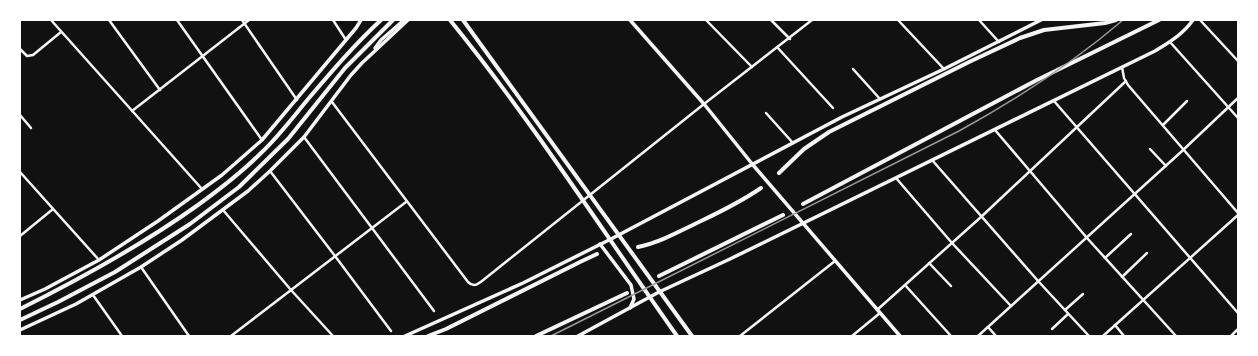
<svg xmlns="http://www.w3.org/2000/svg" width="1258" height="356" viewBox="0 0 1258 356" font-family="'Noto Sans',sans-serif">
<rect width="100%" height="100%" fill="#111"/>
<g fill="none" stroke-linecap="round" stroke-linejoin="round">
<g stroke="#f5f5f5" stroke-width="2.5">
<path d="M51,20L202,189"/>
<path d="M109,20L160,90"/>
<path d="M177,20L262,140"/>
<path d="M242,20L297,100"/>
<path d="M333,20L346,40"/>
<path d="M706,20L752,67"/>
<path d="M771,20L790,39"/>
<path d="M898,20L944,69"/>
<path d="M979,20L999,42"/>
<path d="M1200,20L1238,61"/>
<path d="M1170,42L1238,118"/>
<path d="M777,47L833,108"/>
<path d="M20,49L27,56L33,55L61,32"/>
<path d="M1122,67L1124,78L1128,85L1238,213"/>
<path d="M853,69L880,99"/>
<path d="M1054,101L1238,313"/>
<path d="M332,102L468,282C473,287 477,285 482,281L704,104L812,20"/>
<path d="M132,111L249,20"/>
<path d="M766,113L793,143"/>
<path d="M20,115L31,128"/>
<path d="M1163,125L1187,101"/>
<path d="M995,130L1087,238L1176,336"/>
<path d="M304,137L434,311"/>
<path d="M1150,149L1166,166"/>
<path d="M932,160L1039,282L1089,336"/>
<path d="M270,171L335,256L391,331"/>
<path d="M20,172L99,260"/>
<path d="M896,178L952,243L1011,306"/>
<path d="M223,210L291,290L333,336"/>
<path d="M20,236L53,209"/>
<path d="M1105,258L1131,234"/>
<path d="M929,263L951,286"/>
<path d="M141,267L189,336"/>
<path d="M1122,277L1147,253"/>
<path d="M905,285L951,336"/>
<path d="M93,295L122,336"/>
<path d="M877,310L981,217L1126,81"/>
<path d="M1065,310L1083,294"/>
<path d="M1115,325L1124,336"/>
<path d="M988,327L996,336"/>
<path d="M1052,329L1068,314"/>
<path d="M231,336L406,202"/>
<path d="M740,336L835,261"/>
<path d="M852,336L880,313"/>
<path d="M978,336L1181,152L1238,98"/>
<path d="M1103,336L1238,215"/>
<path d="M1231,336L1238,329"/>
</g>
<g stroke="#f5f5f5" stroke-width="3.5">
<path d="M630,20L704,104L753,165L900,336"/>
<path d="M375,48L381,40L404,20"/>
<path d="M600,244L631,285L634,299L630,308"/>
<path d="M20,300L45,289L99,260L158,221L222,175L262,140L356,28L361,20"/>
<path d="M20,330L76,304L141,267L182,240L248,191L270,171L304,137L351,75L362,63L408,20"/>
<path d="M405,336L523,283L611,239L842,117L944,69L1041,20"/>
<path d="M578,336L659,292L730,259L1155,51C1170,42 1183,34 1193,20"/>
</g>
<g stroke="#f5f5f5" stroke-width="4">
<path d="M450,20C532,121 602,230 677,336"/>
<path d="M463,20L692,336"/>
</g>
<g stroke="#f5f5f5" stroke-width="4">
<path d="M779,173L804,149L829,132L969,62L1020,38L1044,30L1105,23L1116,20"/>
<path d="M803,204L1037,80L1159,20"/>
<path d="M638,247C661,242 680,231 701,221C722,211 742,201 761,188"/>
<path d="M659,276L783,215"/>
<path d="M20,309C82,278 142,245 198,205C220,189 242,172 261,153C279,136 293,117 309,98C332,71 355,44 381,20"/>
<path d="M20,320L58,302L115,272L190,224L239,187L288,139L345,68L393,20"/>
<path d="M428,336L446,329L580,262L597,254"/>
<path d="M536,336L627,293"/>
</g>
<path stroke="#9a9a9a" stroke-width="1.5" d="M551,336L959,131C1017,99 1073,63 1123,20"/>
</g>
<rect width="1258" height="356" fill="none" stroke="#ffffff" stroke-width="42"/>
</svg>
